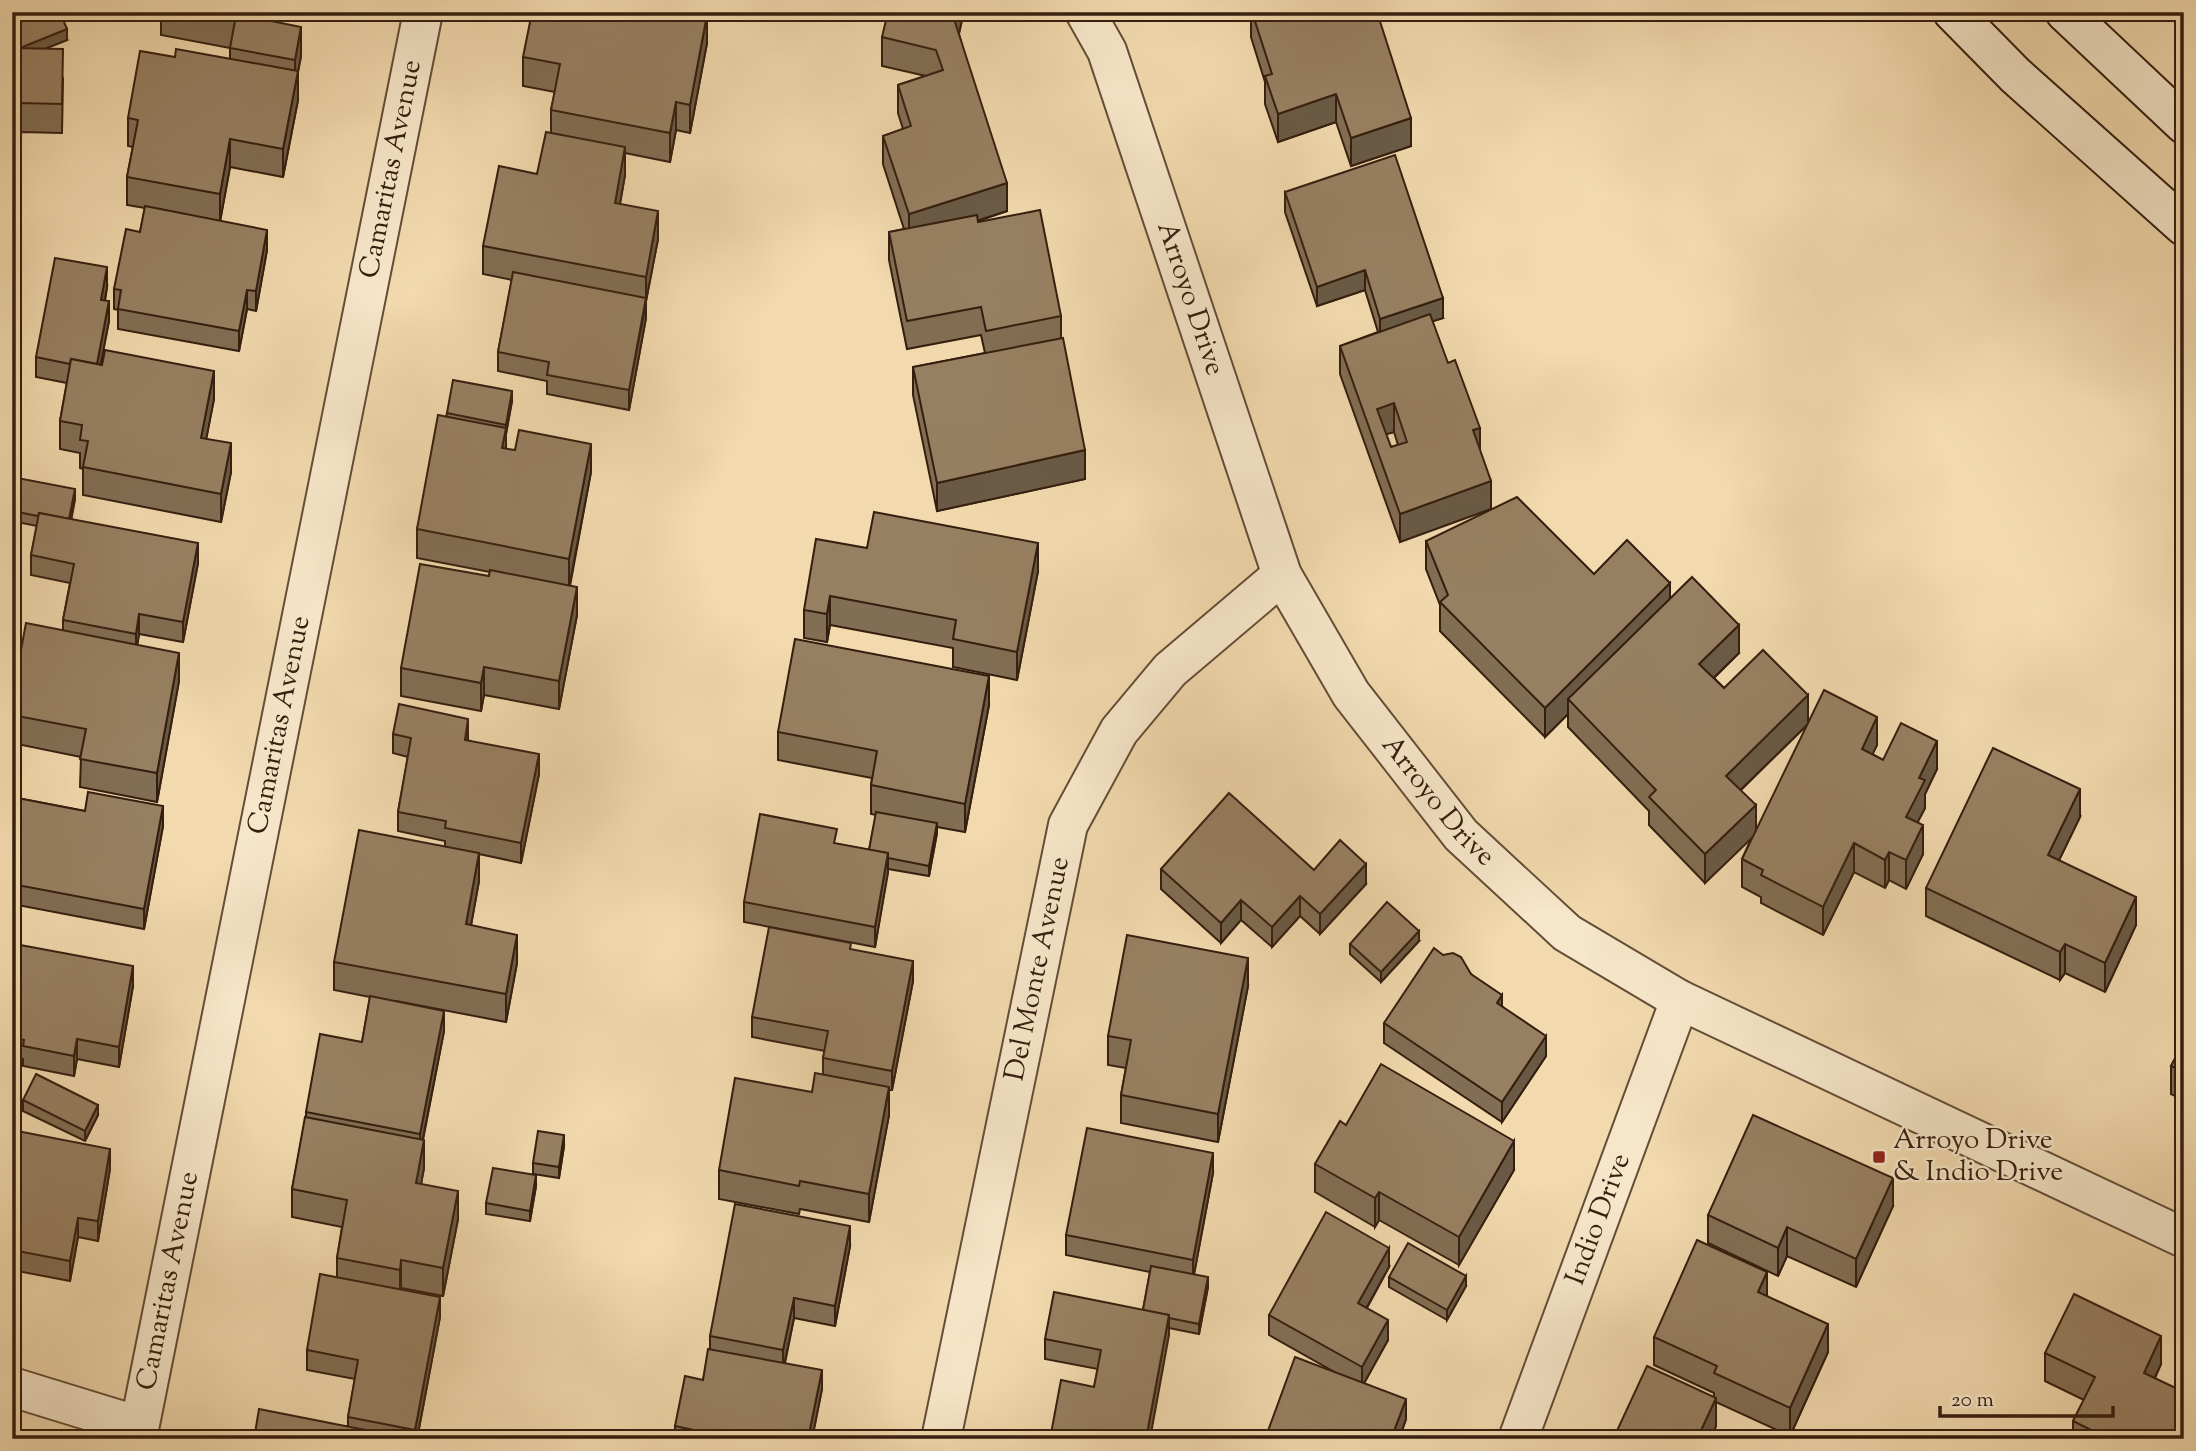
<svg xmlns="http://www.w3.org/2000/svg" width="2196" height="1451" viewBox="0 0 2196 1451" font-family="'Sorts Mill Goudy',serif">
<rect width="100%" height="100%" fill="#f2daae"/>
<filter id="stains"><feTurbulence type="fractalNoise" baseFrequency=".00286" numOctaves="4"/><feColorMatrix values="0 0 0 0 .2 0 0 0 0 .09 0 0 0 0 .02 0 0 0 .5 -.17"/></filter>
<radialGradient id="worn" r=".72"><stop offset=".6" stop-color="#630" stop-opacity="0"/><stop offset="1" stop-color="#630" stop-opacity=".3"/></radialGradient>
<g fill="none" stroke-linecap="round" stroke-linejoin="round">
<g stroke="#644d37" stroke-width="42">
<g id="minor">
<path id="s1" d="M1085,12L1107,51L1282,575L1351,694L1461,835L1567,933L1680,1000L2184,1238"/>
<path d="M12,1387L139,1426"/>
<path id="s2" d="M137,1439L423,12"/>
<path id="s3" d="M941,1439L1068,825L1119,731L1170,670L1282,575"/>
<path id="s4" d="M1518,1439L1680,1000"/>
</g>
</g>
<g stroke="#351e0f" stroke-width="42">
<g id="secondary">
<path d="M1953,12L2015,75L2184,226"/>
<path d="M2065,12L2184,124"/>
</g>
</g>
<use href="#minor" stroke="#f7e7ca" stroke-width="38"/>
<use href="#secondary" stroke="#f7e7ca" stroke-width="38"/>
</g>
<g fill="#826e54" stroke="#351e0f" stroke-width="2" fill-rule="evenodd">
<path d="M12,12L67,40L44,49L63,78L62,133L20,132L18,234H12Z"/>
<path d="M161,12H273L271,21L301,56L298,71V100L283,177L230,167L220,221L267,250L256,311L247,309L239,351L118,329V310L114,309V289L140,232L145,208L127,205V177L133,147L128,146V118L175,57L230,59V48L161,35Z"/>
<path d="M962,12V20L959,34L1007,211L978,221L1061,316V338L1085,479L937,511L913,395V367L985,353L981,335L907,349L889,260V232L904,229L883,164V136L903,129L898,113V85L926,76L882,66V37Z"/>
<path d="M1251,12H1377L1411,146L1351,166L1336,122L1278,142L1265,104V82L1251,37Z"/>
<path d="M707,43L690,133L676,130L670,162L625,153V175L620,204L658,239L646,301V318L629,410L547,394V381L498,371V352L512,280L483,274V246L537,174L551,133V110L555,92L523,86V57Z"/>
<path d="M1285,192L1443,318L1433,321L1400,542L1340,374V346L1378,332L1365,290L1317,306L1285,212ZM1394,432L1398,445L1391,447L1386,434Z"/>
<path d="M107,287L105,301L109,321L100,365L214,399L206,439L231,472L221,522L83,495V469L80,468V453L60,449V421L67,383L36,377V357Z"/>
<path d="M512,401L506,434V449L591,472L570,586L577,615L559,709L484,695L481,711L401,696V668L489,576L490,572L417,558V529L447,413Z"/>
<path d="M12,477L75,499L71,519L198,563L183,642L139,634L137,645L179,681L157,802L80,787L81,757L12,743V649L21,650L63,630V620L70,583L31,575V555L37,526L12,521Z"/>
<path d="M1426,541L1594,574L1670,599L1739,653L1714,678L1724,688L1808,724L1741,790L1756,830L1877,745L1872,754L1883,760L1937,769L1925,794V808L1917,823L1923,854L1906,889L1889,880L1885,888L1854,872L1823,935L1761,903V897L1742,887V859L1752,837L1705,883L1649,825V811L1568,727V714L1545,737L1440,631V605L1426,569Z"/>
<path d="M867,548L1038,571L1017,680L953,667V648L830,625L827,642L804,638V610Z"/>
<path d="M989,705L965,832L937,827V833L929,876L888,869L875,947L744,922V902L837,844L869,850L876,815L871,814V785L872,778L778,760V732Z"/>
<path d="M393,734L468,740L539,774L521,863L479,854V881L471,925L517,963L506,1022L396,1001L444,1031L423,1140L424,1168L421,1184L458,1219L443,1296L401,1288V1289L440,1317L417,1439H254L348,1426V1417L355,1379L307,1370V1350L337,1277V1258L342,1227L292,1217V1189L306,1117V1112L362,1042L370,997L334,990V962L445,847V841L398,831V812L408,757L393,753Z"/>
<path d="M12,797L163,826L144,929L12,904Z"/>
<path d="M2080,817L2059,860L2136,925L2105,992L2065,973L2060,980L1926,916V888Z"/>
<path d="M1161,869L1314,870L1366,884L1320,934L1300,916L1272,947L1241,920L1221,943L1161,889Z"/>
<path d="M1419,941L1381,982L1350,954V944Z"/>
<path d="M851,950L913,981L892,1090H889V1115L869,1222L800,1209L799,1214L719,1199V1170L812,1092L823,1074V1058L825,1051L752,1037V1017Z"/>
<path d="M12,959L133,986L119,1067L77,1059L74,1076L23,1066V1059L12,1057Z"/>
<path d="M1471,974L1502,1006L1546,1056L1502,1122L1384,1043V1023Z"/>
<path d="M1248,986L1218,1142L1121,1123V1095L1126,1068L1108,1065V1036Z"/>
<path d="M2184,1042V1100L2171,1094V1066Z"/>
<path d="M23,1100L98,1115L85,1141L23,1111Z"/>
<path d="M1346,1125L1514,1170L1459,1265L1379,1220L1375,1227L1315,1192V1164Z"/>
<path d="M12,1130L110,1169L98,1241L78,1237L70,1281L12,1270Z"/>
<path d="M564,1146L559,1178L533,1174V1163Z"/>
<path d="M1213,1173L1194,1274L1208,1287L1199,1334L1169,1328V1335L1094,1387L1098,1369L1045,1359V1339L1143,1310L1150,1272L1066,1255V1235Z"/>
<path d="M536,1186L530,1221L486,1214V1203Z"/>
<path d="M1893,1206L1856,1287L1787,1256L1778,1276L1708,1243V1215Z"/>
<path d="M850,1246L835,1326L794,1318L785,1363L822,1389L812,1439H675V1426L703,1380L710,1349V1336Z"/>
<path d="M1389,1267L1367,1308L1388,1340L1364,1383L1406,1419L1399,1439H1265L1336,1373L1269,1335V1315Z"/>
<path d="M1389,1277L1466,1286L1447,1320L1389,1287Z"/>
<path d="M1767,1296L1828,1352L1790,1436L1716,1402V1426L1710,1439H1615V1435L1714,1397V1393L1654,1365V1337Z"/>
<path d="M2045,1353L2161,1364L2155,1378L2184,1439H2073V1421L2084,1400L2045,1381Z"/>
</g>
<g fill="#6a5a45" stroke="#351e0f" stroke-width="2">
<path d="M268,12H273L266,48V20Z"/>
<path d="M957,12H962V20L955,50V22Z"/>
<path d="M707,15V43L690,133V105Z"/>
<path d="M301,27V56L295,88V60Z"/>
<path d="M67,29V40L17,60V49Z"/>
<path d="M298,71V100L283,177V149Z"/>
<path d="M1336,94V122L1278,142V114Z"/>
<path d="M676,102V130L670,162V133Z"/>
<path d="M1411,118V146L1351,166V138Z"/>
<path d="M230,139V167L220,222V194Z"/>
<path d="M625,147V175L615,231V203Z"/>
<path d="M1007,183V211L909,243V214Z"/>
<path d="M658,211V239L646,301V318L629,410V390L646,303V277Z"/>
<path d="M267,230V250L256,311V291Z"/>
<path d="M107,267V287L101,320V300Z"/>
<path d="M1365,270V290L1317,306V287Z"/>
<path d="M247,290V309L239,351V331Z"/>
<path d="M1443,298V318L1380,338V319Z"/>
<path d="M109,301V321L96,389V369Z"/>
<path d="M214,371V399L201,466V438Z"/>
<path d="M512,391V401L506,434V456L502,448Z"/>
<path d="M1394,403V432L1377,437V409Z"/>
<path d="M1480,428V456L1473,430Z"/>
<path d="M231,443V472L221,522V494Z"/>
<path d="M591,444V472L569,587V559Z"/>
<path d="M1085,450V479L937,511V483Z"/>
<path d="M1491,481V509L1400,542V514Z"/>
<path d="M75,489V499L69,532V521Z"/>
<path d="M198,543V563L183,642V622Z"/>
<path d="M1038,543V571L1017,680V652Z"/>
<path d="M1670,583V611L1568,699V714L1545,737V708Z"/>
<path d="M577,587V615L559,709V681Z"/>
<path d="M830,596V625L827,642V614Z"/>
<path d="M139,614V634L136,654V634Z"/>
<path d="M1739,625V653L1699,692V664Z"/>
<path d="M179,653V681L157,802V773Z"/>
<path d="M484,667V695L481,711V683Z"/>
<path d="M989,676V705L965,832V804Z"/>
<path d="M1808,695V724L1726,804V776Z"/>
<path d="M1877,717V745L1862,777V749Z"/>
<path d="M468,719V738L465,760V740Z"/>
<path d="M1937,741V769L1925,794V808L1906,845V817L1919,778Z"/>
<path d="M539,754V774L521,863V843Z"/>
<path d="M2080,789V817L2048,883V855Z"/>
<path d="M1756,805V834L1705,883V854Z"/>
<path d="M163,806V826L144,929V909Z"/>
<path d="M937,823V833L929,876V866Z"/>
<path d="M1923,825V854L1906,889V860Z"/>
<path d="M1854,843V872L1823,935V907Z"/>
<path d="M1889,852V880L1885,888V860Z"/>
<path d="M479,853V881L466,953V924Z"/>
<path d="M888,853V873L875,947V927Z"/>
<path d="M1366,864V884L1320,934V914Z"/>
<path d="M1300,896V916L1272,947V927Z"/>
<path d="M2136,897V925L2105,992V963Z"/>
<path d="M1241,900V920L1221,943V923Z"/>
<path d="M1419,931V941L1381,982V972Z"/>
<path d="M517,935V963L506,1022V994Z"/>
<path d="M2065,944V973L2060,980V952Z"/>
<path d="M1248,958V986L1218,1142V1114Z"/>
<path d="M913,961V981L892,1090V1071Z"/>
<path d="M133,966V986L119,1067V1047Z"/>
<path d="M1502,995V1015L1497,1003Z"/>
<path d="M444,1011V1031L420,1153V1134Z"/>
<path d="M1546,1036V1056L1502,1122V1102Z"/>
<path d="M77,1039V1059L74,1076V1056Z"/>
<path d="M889,1087V1115L869,1222V1194Z"/>
<path d="M18,1100V1119L12,1128V1108Z"/>
<path d="M98,1105V1115L85,1141V1131Z"/>
<path d="M564,1135V1146L559,1178V1167Z"/>
<path d="M424,1140V1168L416,1211V1183Z"/>
<path d="M1514,1141V1170L1459,1265V1237Z"/>
<path d="M110,1149V1169L98,1241V1221Z"/>
<path d="M1213,1153V1173L1193,1280V1260Z"/>
<path d="M536,1175V1186L530,1221V1211Z"/>
<path d="M1893,1178V1206L1856,1287V1259Z"/>
<path d="M458,1191V1219L443,1296V1268Z"/>
<path d="M1379,1192V1220L1375,1227V1198Z"/>
<path d="M78,1218V1237L70,1281V1261Z"/>
<path d="M850,1226V1246L835,1326V1306Z"/>
<path d="M1787,1227V1256L1778,1276V1248Z"/>
<path d="M1389,1248V1267L1358,1323V1303Z"/>
<path d="M401,1260V1288L400,1298V1270Z"/>
<path d="M1767,1272V1300L1758,1292Z"/>
<path d="M1466,1276V1286L1447,1320V1310Z"/>
<path d="M1208,1277V1287L1199,1334V1324Z"/>
<path d="M440,1297V1317L417,1439H415V1430Z"/>
<path d="M794,1298V1318L783,1370V1350Z"/>
<path d="M1169,1315V1335L1150,1439H1146Z"/>
<path d="M1388,1320V1340L1362,1387V1367Z"/>
<path d="M1828,1324V1352L1790,1436V1408Z"/>
<path d="M2161,1336V1364L2144,1401V1373Z"/>
<path d="M822,1370V1389L812,1439H808Z"/>
<path d="M1716,1398V1426L1710,1439H1697Z"/>
<path d="M1406,1399V1419L1399,1439H1391Z"/>
</g>
<g fill="#978062" stroke="#351e0f" stroke-width="2" fill-rule="evenodd">
<path d="M12,12H60L67,29L20,48H17L12,37Z"/>
<path d="M190,12H268L266,20L301,27L295,60L230,48L235,21Z"/>
<path d="M532,12H694L707,15L690,105L676,102L670,133L551,110L560,64L523,57Z"/>
<path d="M888,12H957L955,22L1007,183L909,214L883,136L911,126L898,85L943,70L936,50L882,37Z"/>
<path d="M1252,12H1377L1411,118L1351,138L1336,94L1278,114L1265,76L1272,74Z"/>
<path d="M12,48L63,49L62,104L20,103L18,206H12Z"/>
<path d="M176,49L298,71L283,149L230,139L220,194L127,177L138,120L128,118L140,51L175,57Z"/>
<path d="M546,132L625,147L615,203L658,211L646,277L483,246L499,166L537,174Z"/>
<path d="M1395,155L1443,298L1380,319L1365,270L1317,287L1285,192Z"/>
<path d="M145,206L267,230L256,291L247,290L239,331L118,309L121,290L114,289L126,229L140,232Z"/>
<path d="M1040,210L1061,316L986,331L981,307L907,321L889,232L977,215L978,222Z"/>
<path d="M55,258L107,267L101,300L109,301L97,364L71,359L70,364L36,357Z"/>
<path d="M513,272L646,298L629,390L547,375L549,362L498,352Z"/>
<path d="M1430,314L1448,363L1455,360L1480,428L1473,430L1491,481L1400,514L1340,346ZM1394,403L1407,442L1391,447L1377,409Z"/>
<path d="M1063,338L1085,450L937,483L913,367Z"/>
<path d="M105,350L214,371L201,438L231,443L221,494L83,467L88,441L80,440L82,425L60,421L71,359L102,365Z"/>
<path d="M453,380L512,391L506,425L447,413Z"/>
<path d="M438,415L506,428L502,448L515,450L519,430L591,444L569,559L417,529Z"/>
<path d="M12,477L75,489L69,519L39,513L38,516L12,511Z"/>
<path d="M1517,497L1594,574L1627,540L1670,583L1545,708L1440,602L1448,595L1426,541Z"/>
<path d="M874,512L1038,543L1017,652L953,639L956,620L830,596L827,614L804,610L816,539L867,548Z"/>
<path d="M39,513L198,543L183,622L139,614L136,634L63,620L74,564L31,555Z"/>
<path d="M420,564L489,576L490,570L577,587L559,681L484,667L481,683L401,668Z"/>
<path d="M1692,577L1739,625L1699,664L1724,688L1763,650L1808,695L1726,776L1756,805L1705,854L1649,797L1656,790L1568,699Z"/>
<path d="M26,623L179,653L157,773L80,759L86,729L12,715V697L16,674L12,673V649L21,650Z"/>
<path d="M795,639L989,676L965,804L871,785L877,751L778,732Z"/>
<path d="M1824,690L1877,717L1862,749L1883,760L1901,723L1937,741L1919,778L1925,780L1906,817L1923,825L1906,860L1889,852L1885,860L1854,843L1823,907L1761,875L1763,870L1742,859Z"/>
<path d="M399,704L468,719L465,740L539,754L521,843L445,828L446,821L398,812L411,738L393,734Z"/>
<path d="M1993,748L2080,789L2048,855L2136,897L2105,963L2065,944L2060,952L1926,888Z"/>
<path d="M88,792L163,806L144,909L12,884V797L85,811Z"/>
<path d="M1229,793L1314,870L1340,840L1366,864L1320,914L1300,896L1272,927L1241,900L1221,923L1161,869Z"/>
<path d="M876,812L937,823L929,866L888,858V853L869,850Z"/>
<path d="M760,814L837,829L834,843L888,853L875,927L744,902Z"/>
<path d="M359,830L479,853L466,924L517,935L506,994L334,962Z"/>
<path d="M1387,902L1419,931L1381,972L1350,944Z"/>
<path d="M769,927L851,943L850,949L913,961L892,1071L823,1058L828,1031L752,1017Z"/>
<path d="M1127,935L1248,958L1218,1114L1121,1095L1131,1040L1108,1036Z"/>
<path d="M15,944L133,966L119,1047L77,1039L74,1056L23,1046L24,1040L12,1037V959Z"/>
<path d="M1434,948L1443,955L1453,953L1461,957L1471,974L1502,995L1497,1003L1546,1036L1502,1102L1384,1023Z"/>
<path d="M370,996L444,1011L420,1134L306,1112L320,1034L362,1042Z"/>
<path d="M2184,1042V1072L2171,1066Z"/>
<path d="M1381,1064L1514,1141L1459,1237L1379,1192L1375,1198L1315,1164L1340,1121L1346,1125Z"/>
<path d="M815,1073L889,1087L869,1194L800,1181L799,1186L719,1170L735,1078L812,1092Z"/>
<path d="M36,1074L98,1105L85,1131L23,1100Z"/>
<path d="M12,1096L18,1100L12,1108Z"/>
<path d="M1753,1115L1893,1178L1856,1259L1787,1227L1778,1248L1708,1215Z"/>
<path d="M305,1117L424,1140L416,1183L458,1191L443,1268L401,1260L400,1270L337,1258L347,1200L292,1189Z"/>
<path d="M1087,1128L1213,1153L1193,1260L1066,1235Z"/>
<path d="M12,1130L110,1149L98,1221L78,1218L70,1261L12,1250Z"/>
<path d="M538,1131L564,1135L559,1167L533,1163Z"/>
<path d="M493,1168L536,1175L530,1211L486,1203Z"/>
<path d="M735,1204L850,1226L835,1306L794,1298L783,1350L710,1336Z"/>
<path d="M1326,1212L1389,1248L1358,1303L1388,1320L1362,1367L1269,1315Z"/>
<path d="M1697,1240L1767,1272L1758,1292L1828,1324L1790,1408L1714,1373L1717,1366L1654,1337Z"/>
<path d="M1408,1243L1466,1276L1447,1310L1389,1277Z"/>
<path d="M1151,1266L1208,1277L1199,1324L1169,1318V1315L1143,1310Z"/>
<path d="M320,1274L440,1297L415,1430L348,1417L358,1360L307,1350Z"/>
<path d="M1054,1292L1169,1315L1146,1439H1050L1061,1380L1094,1387L1101,1350L1045,1339Z"/>
<path d="M2074,1294L2161,1336L2144,1373L2184,1392V1439H2109L2073,1421L2095,1377L2045,1353Z"/>
<path d="M708,1349L822,1370L808,1439H692L694,1430L675,1426L685,1376L703,1380Z"/>
<path d="M1295,1357L1406,1399L1391,1439H1265Z"/>
<path d="M1647,1366L1716,1398L1697,1439H1624L1615,1435Z"/>
<path d="M259,1409L411,1439H254Z"/>
<path d="M1217,1432L1237,1439H1215Z"/>
</g>
<rect fill="#8f2418" stroke="#f7e7ca" stroke-width="2.5" x="1872" y="1150" width="14" height="14" rx="3.5"/>
<g text-anchor="middle" dominant-baseline="central" stroke-width="5" stroke-linejoin="round" paint-order="stroke">
<g font-size="28" fill="#351e0f" stroke="#f7e7ca">
<text stroke="none"><textPath href="#s2" startOffset="1295">Camaritas Avenue</textPath></text>
<text stroke="none"><textPath href="#s1" startOffset="306">Arroyo Drive</textPath></text>
<text stroke="none"><textPath href="#s2" startOffset="728">Camaritas Avenue</textPath></text>
<text stroke="none"><textPath href="#s1" startOffset="873">Arroyo Drive</textPath></text>
<text stroke="none"><textPath href="#s3" startOffset="480">Del Monte Avenue</textPath></text>
<text stroke="none"><textPath href="#s4" startOffset="234">Indio Drive</textPath></text>
<text stroke="none"><textPath href="#s2" startOffset="161">Camaritas Avenue</textPath></text>
</g>
<g font-size="28" fill="#351e0f" stroke="#f7e7ca" text-anchor="start">
<text x="1893" y="1141">Arroyo Drive<tspan x="1893" dy="32">&amp; Indio Drive</tspan></text>
</g>
</g>
<rect width="2196" height="1451" fill="none" stroke="#f2daae" stroke-width="42"/>
<rect x="14" y="14" width="2168" height="1423" fill="none" stroke="#351e0f" stroke-width="3.5"/>
<rect x="21" y="21" width="2154" height="1409" fill="none" stroke="#351e0f" stroke-width="2"/>
<path d="M1940 1406v10h173v-10" fill="none" stroke="#351e0f" stroke-width="3.5"/>
<text x="1951" y="1406" font-size="21" fill="#351e0f" stroke="#f7e7ca" stroke-width="5" paint-order="stroke">20 m</text>
<rect width="100%" height="100%" filter="url(#stains)"/>
<rect width="100%" height="100%" fill="url(#worn)"/>
</svg>
